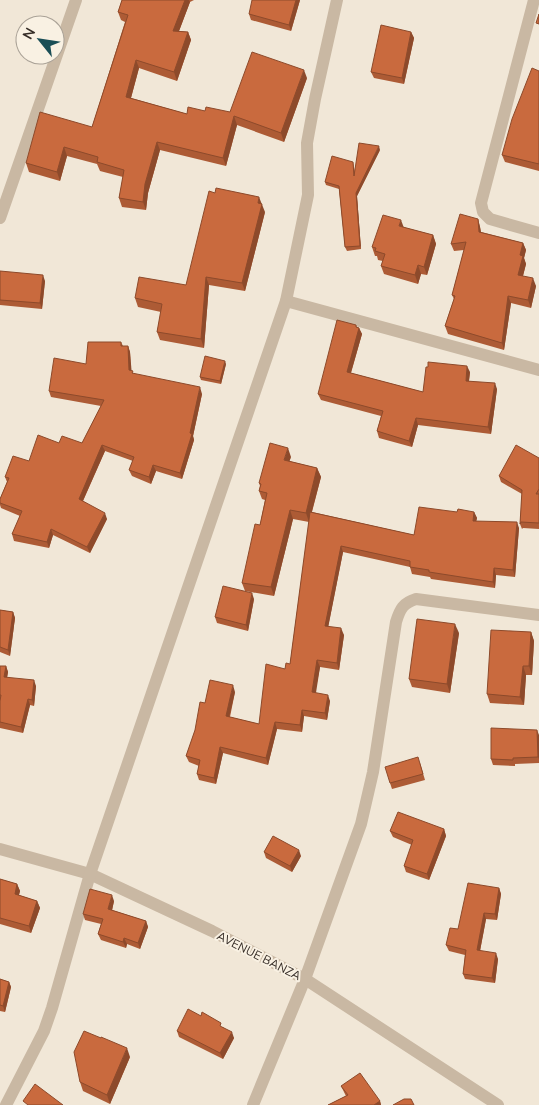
<svg xmlns="http://www.w3.org/2000/svg" width="539" height="1105" viewBox="0 0 539 1105" font-family="'Nunito Sans',sans-serif">
<rect width="100%" height="100%" fill="#f1e7d7"/>
<g fill="none" stroke-linecap="round" stroke-linejoin="round">
<g stroke="#c9b8a3" stroke-width="12">
<path d="M534,0L481,203L483,212L490,219L539,233"/>
<path d="M0,218L76,0"/>
<path d="M286,301L539,370"/>
<path d="M0,849L90,874L212,931L305,979L498,1105"/>
<path d="M6,1105L44,1031L52,1008L90,874L286,301L308,195L307,143L315,99L337,0"/>
<path d="M253,1105L305,979L361,824L373,772L396,622C400,609 403,603 416,599L539,615"/>
</g>
</g>
<g fill="#ad5b35">
<path d="M122,0H194L190,2L179,31L188,32L191,40L177,81L139,68L131,98L187,114L205,111L230,112L307,78L284,142L237,125L226,166L160,150L148,193L146,210L122,207L119,198L123,177L100,171L97,164L67,156L60,181L29,172L26,163L92,127L125,22L121,20L118,12Z"/>
<path d="M300,0L291,31L251,20L249,14Z"/>
<path d="M411,32L414,38L404,84L374,78L371,72Z"/>
<path d="M539,71V171L505,162L502,155Z"/>
<path d="M380,150L357,196L361,249L347,251L345,247L339,189L326,185L325,182L353,162L355,172Z"/>
<path d="M265,212L245,291L209,285L204,348L160,340L157,332L161,312L138,307L135,298L186,285Z"/>
<path d="M478,219L480,227L481,232L523,243L526,250L524,258L526,264L523,276L536,286L531,308L511,303L504,350L448,334L445,326L454,299L452,295L464,250L454,251L451,244Z"/>
<path d="M403,227L433,235L436,244L427,275L421,274L418,284L384,274L381,266L383,261L378,260L377,256H375L372,247Z"/>
<path d="M0,271L45,281L42,309L0,305Z"/>
<path d="M357,327L359,328L362,334L351,373L423,392L470,372L469,381L497,389L491,434L418,425L412,447L379,438L377,431L381,416L321,400L318,394Z"/>
<path d="M121,342L123,346H128L130,352L131,371L134,374L202,394L193,436L194,440L182,479L156,471L151,484L132,476L129,470L133,461L105,451L83,501L107,519L90,553L53,535L49,548L14,541L12,534L20,516L1,508L0,505V499L7,482L5,477L59,443H82L101,406L51,397L49,391L86,364Z"/>
<path d="M226,364L221,384L201,380L200,377Z"/>
<path d="M291,457L289,461L317,468L321,477L312,512L414,535L457,512H474L477,518L476,521L519,528L515,577L496,575L495,588L431,579L430,577L412,574L410,567L343,552L328,627L344,635L339,670L320,667L315,693L330,701L327,720L304,716L302,732L277,729L268,765L223,753L216,784L199,780L197,774L199,766L189,762L186,756L205,703L235,692L230,717L259,724L285,669L290,664L309,522L293,519L274,596L245,591L242,583L260,525L265,500L262,499L259,491L260,486L259,483Z"/>
<path d="M539,458V529L523,528L522,529L520,524L522,494L501,482L499,476Z"/>
<path d="M254,599L248,631L217,623L215,617Z"/>
<path d="M0,610L13,612L15,618L10,656L0,652Z"/>
<path d="M531,632L534,641L532,675H526L524,705L490,703L487,694Z"/>
<path d="M459,633L450,693L412,687L409,679Z"/>
<path d="M0,666H6L8,672L7,678L36,686L34,706L30,705L23,733L0,728Z"/>
<path d="M539,735V763L515,764V766L493,765L491,759Z"/>
<path d="M420,763L425,780L392,789L390,783Z"/>
<path d="M444,829L446,836L429,880L406,872L404,866L412,845L393,837L390,831Z"/>
<path d="M264,852L301,856L292,872L266,858Z"/>
<path d="M0,879L17,884L20,891L19,895L37,901L40,908L31,933L0,924Z"/>
<path d="M499,888L501,894L497,920L486,919L480,951L498,959L495,983L465,979L463,974L465,955L449,951L446,945L458,929Z"/>
<path d="M114,901L112,910L146,921L148,927L140,949L127,944L126,948L101,940L98,934L101,924L85,920L83,914Z"/>
<path d="M0,979L9,982L11,987L5,1012L0,1011Z"/>
<path d="M223,1027L234,1038L223,1059L179,1037L177,1031Z"/>
<path d="M130,1057L110,1104L83,1091L80,1082Z"/>
<path d="M341,1086L380,1101L381,1105H328L346,1096Z"/>
</g>
<g fill="#8d4a2b">
<path d="M185,0H189L190,2L176,39L173,31Z"/>
<path d="M296,0H300L291,31L289,25Z"/>
<path d="M188,32L191,40L177,81L174,72Z"/>
<path d="M411,32L414,38L404,84L402,78Z"/>
<path d="M136,60L139,68L129,105L126,97Z"/>
<path d="M304,70L307,78L284,142L281,133Z"/>
<path d="M234,116L237,125L226,166L223,158Z"/>
<path d="M157,142L160,150L148,193L146,210L143,202L145,184Z"/>
<path d="M379,146L380,150L357,196L361,249L360,246L356,193Z"/>
<path d="M64,147L67,156L60,181L57,172Z"/>
<path d="M259,197L265,212L245,291L242,283Z"/>
<path d="M478,219L480,227L482,239L479,232Z"/>
<path d="M401,220L404,228L399,226Z"/>
<path d="M433,235L436,244L427,275L424,267Z"/>
<path d="M523,243L526,250L524,258L526,264L521,283L518,275L520,255Z"/>
<path d="M418,265L421,274L418,284L415,275Z"/>
<path d="M43,275L45,281L42,309L40,303Z"/>
<path d="M206,277L209,285L204,348L201,339Z"/>
<path d="M533,278L536,286L531,308L528,300Z"/>
<path d="M508,296L511,303L504,350L502,343Z"/>
<path d="M356,325L358,331L359,328L362,334L349,379L347,372Z"/>
<path d="M128,346L130,352L132,376L129,370Z"/>
<path d="M225,361L226,364L221,384L220,381Z"/>
<path d="M467,366L470,372L468,388L466,381Z"/>
<path d="M495,383L497,389L491,434L488,427Z"/>
<path d="M200,387L202,394L193,436L194,440L182,479L180,473Z"/>
<path d="M416,418L418,425L412,447L409,441Z"/>
<path d="M102,445L105,451L81,505L79,499Z"/>
<path d="M288,448L291,457L287,468L284,460Z"/>
<path d="M153,465L156,471L151,484L149,477Z"/>
<path d="M317,468L321,477L309,522L306,513Z"/>
<path d="M290,510L293,519L274,596L271,587Z"/>
<path d="M474,512L477,518L475,527L473,521Z"/>
<path d="M105,513L107,519L90,553L87,547Z"/>
<path d="M517,522L519,528L515,577L513,570Z"/>
<path d="M51,529L53,535L49,548L47,542Z"/>
<path d="M341,546L343,552L327,633L325,626Z"/>
<path d="M494,568L496,575L495,588L493,582Z"/>
<path d="M252,593L254,599L248,631L246,625Z"/>
<path d="M13,612L15,618L10,656L8,650Z"/>
<path d="M455,624L459,633L450,693L447,684Z"/>
<path d="M341,628L344,635L339,670L337,663Z"/>
<path d="M531,632L534,641L532,675L529,666Z"/>
<path d="M317,660L320,667L315,699L312,692Z"/>
<path d="M6,666L8,672L6,683L4,677Z"/>
<path d="M523,666L526,675L524,705L520,697Z"/>
<path d="M34,680L36,686L34,706L32,700Z"/>
<path d="M233,685L235,692L228,722L226,716Z"/>
<path d="M328,695L330,701L327,720L325,713Z"/>
<path d="M28,699L30,705L23,733L21,727Z"/>
<path d="M302,710L304,716L302,732L300,725Z"/>
<path d="M275,722L277,729L268,765L266,758Z"/>
<path d="M537,730L539,735V759L538,757Z"/>
<path d="M220,747L223,753L216,784L214,778Z"/>
<path d="M444,829L446,836L429,880L427,874Z"/>
<path d="M299,850L301,856L292,872L290,866Z"/>
<path d="M17,884L20,891L17,901L15,894Z"/>
<path d="M499,888L501,894L497,920L495,914Z"/>
<path d="M112,895L114,901L111,915L108,909Z"/>
<path d="M37,901L40,908L31,933L29,926Z"/>
<path d="M484,913L486,919L479,956L477,950Z"/>
<path d="M146,921L148,927L140,949L138,943Z"/>
<path d="M124,938L127,944L126,948L123,942Z"/>
<path d="M496,953L498,959L495,983L492,978Z"/>
<path d="M9,982L11,987L5,1012L3,1006Z"/>
<path d="M232,1032L234,1038L223,1059L220,1053Z"/>
<path d="M127,1048L130,1057L110,1104L107,1095Z"/>
<path d="M380,1101L381,1105H374Z"/>
</g>
<g fill="#c96a3e" stroke="#8d4a2b">
<path d="M122,0H185L173,31L188,32L174,72L136,60L126,97L187,114L188,107L205,111L206,107L230,112L252,52L304,70L281,133L234,116L223,158L157,142L145,184L143,202L119,198L124,170L97,162L98,157L64,147L57,172L26,163L40,112L92,127L128,15L118,12Z"/>
<path d="M252,0H296L289,25L249,14Z"/>
<path d="M539,14V24L536,23Z"/>
<path d="M381,25L411,32L402,78L371,72Z"/>
<path d="M532,68L539,71V164L502,155L512,119Z"/>
<path d="M359,143L379,146L356,193L360,246L345,247L339,186L325,182L332,156L353,162L354,176Z"/>
<path d="M216,188L259,197L258,203L262,204L242,283L206,277L201,339L157,332L162,304L135,298L139,277L186,285L209,191L215,193Z"/>
<path d="M460,214L478,219L479,232L523,243L520,255L523,256L518,275L533,278L528,300L508,296L502,343L445,326L455,296L452,295L466,242L451,244Z"/>
<path d="M383,215L401,220L399,226L433,235L424,267L418,265L415,275L381,266L385,254L375,251L376,248L372,247Z"/>
<path d="M0,271L43,275L40,303L0,300Z"/>
<path d="M337,320L356,325V327L359,328L347,372L423,392L426,367H428V362L467,366L466,381L495,383L488,427L416,418L409,441L377,431L383,411L318,394Z"/>
<path d="M88,342H121V346H128L129,370L133,371L132,373L200,387L190,433L192,434L180,473L153,465L149,477L129,470L134,457L102,445L79,499L105,513L87,547L51,529L47,542L12,534L22,511L0,503V499L9,478L5,477L13,456L29,461L38,435L59,443L62,436L82,443L104,400L49,391L54,358L86,364Z"/>
<path d="M205,356L225,361L220,381L200,377Z"/>
<path d="M270,443L288,448L284,460L317,468L306,513L290,510L271,587L242,583L255,524L260,525L267,493L259,491L261,484L259,483Z"/>
<path d="M516,445L539,458V489L536,494H539V523L521,522L520,524L522,490L499,476Z"/>
<path d="M419,507L457,512L458,509L474,512L473,521L517,522L513,570L494,568L493,582L429,572V570L410,567V561L341,546L325,626L341,628L337,663L317,660L312,692L328,695L325,713L302,710L300,725L275,722L266,758L220,747L214,778L197,774L200,760L186,756L195,730L200,702L205,703L210,680L233,685L226,716L259,724L266,664L285,669L286,663L290,664L310,512L414,535Z"/>
<path d="M223,586L252,593L246,625L215,617Z"/>
<path d="M0,610L13,612L8,650L0,647Z"/>
<path d="M417,619L455,624L447,684L409,679Z"/>
<path d="M491,630L531,632L529,666H523L520,697L487,694Z"/>
<path d="M0,666H6L4,677L34,680L32,700L28,699L21,727L0,722V701L1,695H0Z"/>
<path d="M491,728L537,730L538,757L513,758V760L491,759Z"/>
<path d="M418,757L423,774L390,783L385,767Z"/>
<path d="M398,812L444,829L427,874L404,866L413,840L390,831Z"/>
<path d="M273,836L299,850L290,866L264,852Z"/>
<path d="M0,879L17,884L15,894L37,901L29,926L0,918Z"/>
<path d="M468,883L499,888L495,914L484,913L477,950L496,953L492,978L463,974L466,950L446,945L450,928L458,929Z"/>
<path d="M90,889L112,895L108,909L146,921L138,943L124,938L123,942L98,934L103,919L83,914Z"/>
<path d="M0,979L9,982L3,1006L0,1005Z"/>
<path d="M188,1009L201,1016L202,1012L221,1023L220,1026L232,1032L220,1053L177,1031Z"/>
<path d="M84,1031L101,1038V1037L127,1048L107,1095L80,1082L74,1052Z"/>
<path d="M360,1073L380,1101L374,1105H328L348,1095L341,1086Z"/>
<path d="M35,1084L63,1105H28L23,1101Z"/>
<path d="M404,1099H411L414,1105H393Z"/>
</g>
<g text-anchor="middle" dominant-baseline="central" stroke-width="4" stroke-linejoin="round" paint-order="stroke">
<g font-size="12" fill="#342b25" stroke="#f9f1e3">
<text transform="translate(259 956) rotate(27)">AVENUE BANZA</text>
</g>
</g>
<g transform="translate(40 40) rotate(300)"><circle r="24" fill="#f9f1e3" stroke="#aaa297"/>
<path d="M0-4L9 19L0 12L-9 19Z" fill="#1a4e56"/>
<text y="-8" font-size="14" font-weight="bold" text-anchor="middle" fill="#342b25">N</text>
</g>
</svg>
